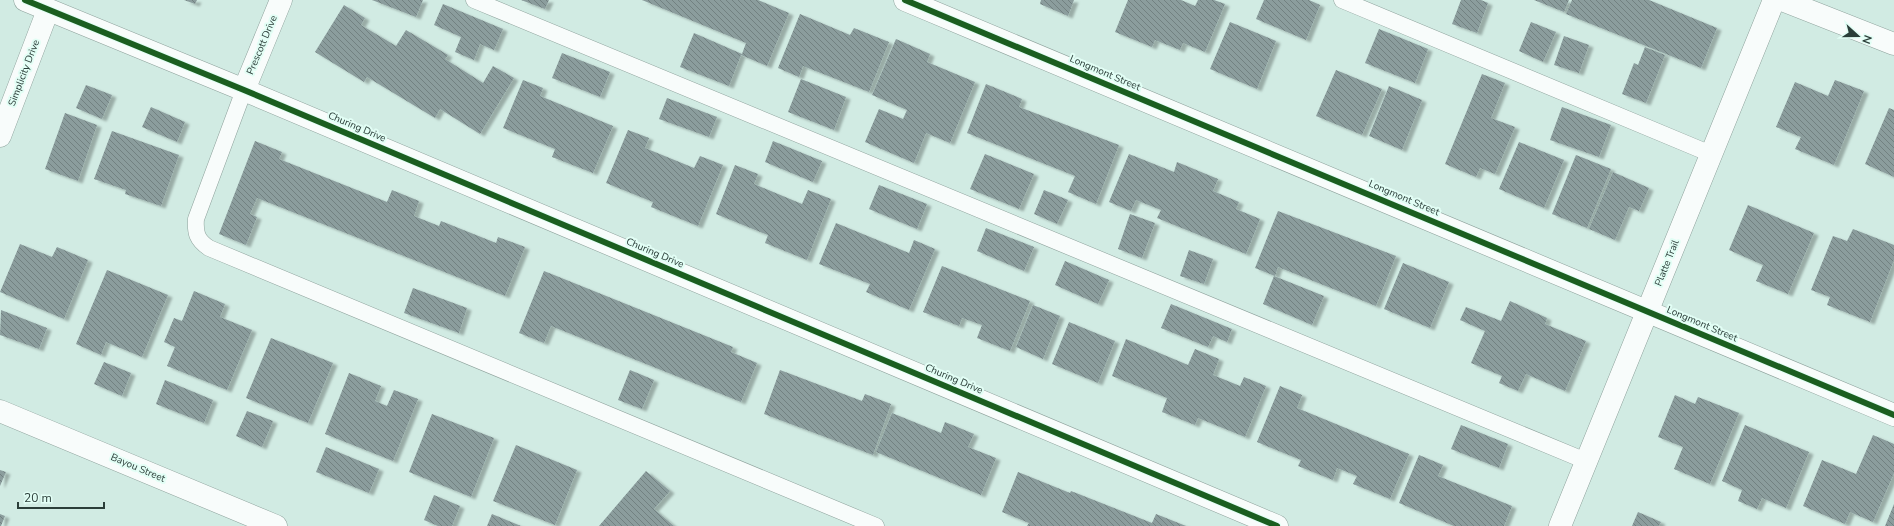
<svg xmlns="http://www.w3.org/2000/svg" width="1894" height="526" viewBox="0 0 1894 526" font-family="'Nunito Sans',sans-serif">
<defs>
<pattern id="building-back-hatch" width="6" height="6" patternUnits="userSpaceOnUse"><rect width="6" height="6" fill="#8b9d9d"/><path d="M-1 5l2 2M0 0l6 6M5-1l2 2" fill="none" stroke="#728181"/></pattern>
<filter id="shadow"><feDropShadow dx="4.5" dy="2.5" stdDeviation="1" flood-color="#0004"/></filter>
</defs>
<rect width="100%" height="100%" fill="#d1ebe3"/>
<g fill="url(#building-back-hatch)" filter="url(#shadow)">
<path d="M184,0H197L195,4Z"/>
<path d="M372,0H423L416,17Z"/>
<path d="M521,0H549L545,9Z"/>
<path d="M642,0H758L789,13L767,66L741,55L729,86L680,67L694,33L742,54L746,43Z"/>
<path d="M1041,0H1074L1068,16L1040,4Z"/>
<path d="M1128,0H1181L1195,6L1198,0H1214L1225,4L1205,52L1183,43L1180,50L1155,40L1152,47L1115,32Z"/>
<path d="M1264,0H1309L1320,5L1306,40L1256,19Z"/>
<path d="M1461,0H1481L1488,3L1477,33L1452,24Z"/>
<path d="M1534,0H1569L1564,12Z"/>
<path d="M1572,0H1649L1717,28L1701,68L1566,14Z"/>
<path d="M443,4L503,29L494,50L480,44L474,60L455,52L461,37L434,25Z"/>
<path d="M344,5L365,18L361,25L396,46L406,30L448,55L445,59L483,83L493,66L514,78L480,134L440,109L435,118L367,77L364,82L315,52Z"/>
<path d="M800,14L850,35L854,28L889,42L869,92L803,66L799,77L778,68Z"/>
<path d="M1230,22L1276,41L1257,89L1210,69Z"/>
<path d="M1531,22L1556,32L1543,62L1519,51Z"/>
<path d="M1379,29L1428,49L1415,83L1365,63Z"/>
<path d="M1564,36L1589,45L1579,73L1554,65Z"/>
<path d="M896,39L930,54L927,62L975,82L950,143L926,133L914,163L865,142L879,109L903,119L907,110L872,95Z"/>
<path d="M1645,47L1665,55L1646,103L1622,94L1634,63L1638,65Z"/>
<path d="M562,53L610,72L600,97L552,78Z"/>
<path d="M1336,70L1382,89L1362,135L1316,116Z"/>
<path d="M1482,74L1505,83L1491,118L1515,127L1495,174L1480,168L1476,177L1445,164Z"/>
<path d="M801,79L846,97L834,130L788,112Z"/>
<path d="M523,80L543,88L540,96L613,126L593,173L552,157L555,149L503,128Z"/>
<path d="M1835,80L1864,91L1834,165L1795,149L1801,137L1776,127L1795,82L1828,96Z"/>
<path d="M986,84L1022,99L1019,107L1119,145L1096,204L1068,192L1075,176L967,133Z"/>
<path d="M86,85L112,95L102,119L76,108Z"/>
<path d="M1389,86L1422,100L1402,150L1369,136Z"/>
<path d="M667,98L717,117L709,137L659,119Z"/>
<path d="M151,107L185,122L177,142L142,127Z"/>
<path d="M1562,107L1611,125L1599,157L1550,140Z"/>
<path d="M1889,108L1894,110V177L1865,164Z"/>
<path d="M65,113L97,125L78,181L45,169Z"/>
<path d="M628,130L649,138L645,148L694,168L700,156L723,165L698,226L651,207L653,202L606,183Z"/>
<path d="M112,131L179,155L161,206L125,194L126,190L94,179Z"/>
<path d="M255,141L282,152L279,159L387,202L392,190L419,201L414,216L439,226L441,221L496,243L498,237L525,247L505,296L257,198L250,214L257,217L246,245L219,234Z"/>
<path d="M773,141L822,161L813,182L765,162Z"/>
<path d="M1519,142L1564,160L1544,208L1499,189Z"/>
<path d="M985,154L1034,174L1019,209L970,189Z"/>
<path d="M1129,154L1174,172L1177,162L1218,179L1213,191L1239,202L1236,209L1260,219L1246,254L1157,218L1161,210L1136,200L1131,211L1109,202Z"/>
<path d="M1576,155L1611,169L1587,228L1552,214Z"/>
<path d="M735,165L758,174L754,184L802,204L808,190L831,199L807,260L765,243L768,235L716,214Z"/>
<path d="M1613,172L1649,188L1639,211L1629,207L1615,240L1589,229Z"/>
<path d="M879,185L927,204L917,229L869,209Z"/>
<path d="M1044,190L1068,200L1057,224L1034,214Z"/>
<path d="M1748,205L1814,233L1788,294L1756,281L1763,265L1729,250Z"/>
<path d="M1278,211L1396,256L1376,306L1278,267L1275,276L1255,268Z"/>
<path d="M1130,214L1155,223L1142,258L1118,249Z"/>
<path d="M836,223L909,253L914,240L935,249L909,310L866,292L870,284L819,264Z"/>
<path d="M986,228L1034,247L1024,271L977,251Z"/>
<path d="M1853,229L1894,245V260L1870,322L1827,305L1830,297L1811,290L1833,236L1847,241Z"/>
<path d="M20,244L52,257L57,247L88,260L64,319L0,292Z"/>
<path d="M1189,250L1213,259L1204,284L1180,276Z"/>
<path d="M1065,261L1109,280L1098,304L1055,285Z"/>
<path d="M1403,263L1449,282L1430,328L1384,309Z"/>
<path d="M942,266L1030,301L1010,351L977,338L982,325L962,318L959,326L923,312Z"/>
<path d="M107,270L168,295L142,357L106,342L101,355L76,344Z"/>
<path d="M544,271L733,347L731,352L757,363L741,402L551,326L544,343L519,333Z"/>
<path d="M1274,276L1324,296L1312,325L1263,304Z"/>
<path d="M413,288L467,308L459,333L404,313Z"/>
<path d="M194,291L225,304L220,317L252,330L227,390L167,366L175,347L164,342L174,318L182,321Z"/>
<path d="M1510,301L1547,318L1545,324L1586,341L1565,391L1526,374L1518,391L1499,383L1502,376L1471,363L1485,331L1460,320L1466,307L1501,321Z"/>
<path d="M1171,304L1232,329L1227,342L1213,336L1208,347L1161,328Z"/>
<path d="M1033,305L1060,316L1043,359L1016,347Z"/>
<path d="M1,310L47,328L39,349L0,335Z"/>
<path d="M1069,322L1115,341L1098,383L1052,364Z"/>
<path d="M271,338L333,363L308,423L246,398Z"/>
<path d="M1126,339L1188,365L1195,349L1219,359L1213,375L1240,386L1244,377L1266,386L1245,437L1198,418L1195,425L1162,412L1167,398L1112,376Z"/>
<path d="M104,362L131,373L122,396L94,384Z"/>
<path d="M630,370L654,380L642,409L618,400Z"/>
<path d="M780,370L862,401L865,394L891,404L873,455L764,414Z"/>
<path d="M349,373L381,386L375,401L387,406L394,390L418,399L393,461L325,434Z"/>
<path d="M165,380L213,400L204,423L156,404Z"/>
<path d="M1280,386L1302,395L1297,408L1409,454L1390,499L1353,484L1357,476L1337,468L1333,480L1298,466L1301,460L1257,442Z"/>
<path d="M1675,395L1695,404L1698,397L1739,413L1710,484L1674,469L1683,447L1658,437Z"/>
<path d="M247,411L273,421L262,447L236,436Z"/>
<path d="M892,413L941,433L945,422L974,434L968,447L996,458L981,495L876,452Z"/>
<path d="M432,414L494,438L471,497L409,472Z"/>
<path d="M1461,425L1508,444L1499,468L1451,449Z"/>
<path d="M1745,425L1809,452L1786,508L1762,498L1757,509L1738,501L1742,490L1722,481Z"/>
<path d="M1873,435L1894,444V473L1873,522L1850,512L1845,524L1803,506L1822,460L1856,474Z"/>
<path d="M516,445L577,470L555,525L493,501Z"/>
<path d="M326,447L379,469L369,493L316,472Z"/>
<path d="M1419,455L1443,465L1438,476L1512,506L1504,526H1454L1399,503Z"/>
<path d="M0,470L6,472L0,486Z"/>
<path d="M646,471L670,491L654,509L674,526H599Z"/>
<path d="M1018,472L1070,493L1071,491L1152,523L1156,514L1186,526H1027L1029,523L1002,512Z"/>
<path d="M434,495L460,506L452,526H438L424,520Z"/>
<path d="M1894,504V526H1885Z"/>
<path d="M1638,512L1661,522L1659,526H1632Z"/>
<path d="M0,514L5,516L1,526H0Z"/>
<path d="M492,514L521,526H487Z"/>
</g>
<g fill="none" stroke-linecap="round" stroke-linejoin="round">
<g stroke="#8da19b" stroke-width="17">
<g id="lane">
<path d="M474,0L1586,461"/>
<path d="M1342,0L1711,154"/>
<path d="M244,90L196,219C195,233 197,240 209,248L876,526"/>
</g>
</g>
<g stroke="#8da19b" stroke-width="23">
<g id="street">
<path d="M25,0L244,90L1277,526"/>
<path d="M905,0L1894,415"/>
<path d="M1782,0L1894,44"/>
<path d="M244,90L281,0"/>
<path d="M0,136L48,10"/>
<path d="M0,411L276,526"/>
<path d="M1560,526L1774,0"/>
</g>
</g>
<use href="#lane" stroke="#f8fcfb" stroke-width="16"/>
<use href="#street" stroke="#f8fcfb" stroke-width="22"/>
<g stroke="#e2fef5" stroke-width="8">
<g id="cycleway">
<path d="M25,0L244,90L1277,526"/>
<path d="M905,0L1894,415"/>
</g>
</g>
<use href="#cycleway" stroke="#1b5e20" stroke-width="6"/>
</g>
<g text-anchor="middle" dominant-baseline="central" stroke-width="4" stroke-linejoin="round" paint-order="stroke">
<g font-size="10" fill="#2b3e39" stroke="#e2fef5">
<text transform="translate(262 45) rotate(-67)">Prescott Drive</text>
<text transform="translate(24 73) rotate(-69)">Simplicity Drive</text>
<text transform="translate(1105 73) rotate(23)">Longmont Street</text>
<text transform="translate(357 127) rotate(23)">Churing Drive</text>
<text transform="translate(1404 198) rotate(23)">Longmont Street</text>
<text transform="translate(655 253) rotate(23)">Churing Drive</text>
<text transform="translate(1667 263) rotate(-68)">Platte Trail</text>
<text transform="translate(1702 324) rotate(23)">Longmont Street</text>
<text transform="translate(954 379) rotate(23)">Churing Drive</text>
<text transform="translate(138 468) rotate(23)">Bayou Street</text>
</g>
</g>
<g transform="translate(1858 36) rotate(111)" stroke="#e2fef5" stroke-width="3" paint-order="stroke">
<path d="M0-3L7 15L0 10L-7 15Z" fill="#2b3e39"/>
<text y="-6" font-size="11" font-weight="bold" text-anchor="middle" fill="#2b3e39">N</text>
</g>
<path d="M18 502v6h86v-6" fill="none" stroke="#2b3e39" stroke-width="2"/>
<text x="24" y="502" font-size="12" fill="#2b3e39" stroke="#e2fef5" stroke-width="3" paint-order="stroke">20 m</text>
</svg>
